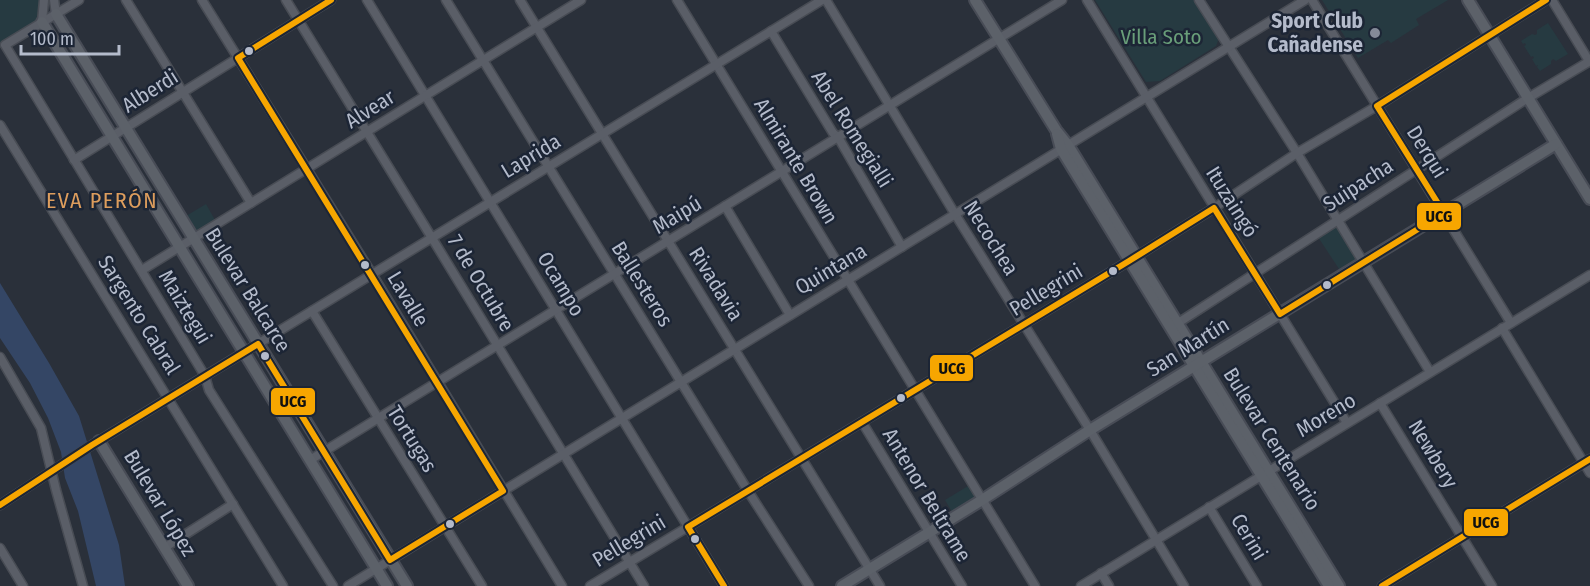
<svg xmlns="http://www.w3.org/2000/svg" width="1590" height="586" viewBox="0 0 1590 586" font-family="'Fira Sans Condensed',sans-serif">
<rect width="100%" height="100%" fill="#2a303a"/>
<g fill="#263a41">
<path d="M0,0H44L42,22L0,48Z"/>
<path d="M1095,0H1195L1219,38L1216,46L1160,81L1146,82Z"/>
<path d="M1322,0H1448L1416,19L1419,25L1391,43L1388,40L1358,58Z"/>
<path d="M1548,23L1568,54L1556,61L1553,59L1551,61V64L1540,71L1537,67L1538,65L1536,66L1532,59L1534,58L1533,56L1531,57L1524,46L1526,45L1525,43L1523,44L1521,41L1532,34L1535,35L1537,34V30Z"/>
<path d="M206,204L215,220L195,232L186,216Z"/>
<path d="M1337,220L1363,262L1343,275L1316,234Z"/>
<path d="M973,483L982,500L955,517L945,500Z"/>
</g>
<path fill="#344665" d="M0,283L49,363L79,416L119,545L125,586H96L78,511L65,478L61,452L48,418L30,383L0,338Z"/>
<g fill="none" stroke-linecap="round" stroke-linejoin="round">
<g stroke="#484c54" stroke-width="11">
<g id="minor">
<path d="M54,0L56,14"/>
<path d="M79,0L5,45L205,376L209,390L333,586"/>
<path d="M126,0L251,203"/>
<path d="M202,0L372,274L562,586"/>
<path d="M286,0L432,238L644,586"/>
<path d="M367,0L724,586"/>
<path d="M446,0L748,491L809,586"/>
<path d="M520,0L880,586"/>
<path d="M677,0L1035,586"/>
<path d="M826,0L955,214L1090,430L1184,586"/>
<path d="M1087,0L1347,423"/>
<path d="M1199,0L1297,153L1430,372"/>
<path d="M1312,0L1511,323"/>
<path d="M1552,0L1589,61"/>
<path d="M42,22L44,0"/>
<path d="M771,31L833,133L838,137L902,247"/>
<path d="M0,125L283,586"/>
<path d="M74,160L331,0"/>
<path d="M725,206L790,315"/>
<path d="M142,270L581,0"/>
<path d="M312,311L482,586"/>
<path d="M1178,323L1528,98L1590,61"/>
<path d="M1502,328L1590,473"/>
<path d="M0,357L41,428L56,490L83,586"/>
<path d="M1380,403L1492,586"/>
<path d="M862,422L962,586"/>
<path d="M310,460L1062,0"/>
<path d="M0,505L92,445L822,0"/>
<path d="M1209,507L1257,586"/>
<path d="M0,548L23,586"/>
<path d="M164,548L233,504"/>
<path d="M1101,573L1109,586"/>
<path d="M348,586L1305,0"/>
<path d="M590,586L1129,261L1214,208L1297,153L1377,106L1546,0"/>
<path d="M1081,586L1590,275"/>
<path d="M1382,586L1590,459"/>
</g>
</g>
<g stroke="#484c56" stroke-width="14">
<g id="major">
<path d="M975,0L1056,130L1068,145L1339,586"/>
<path d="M1468,0L1590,199"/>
<path d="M56,14L407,586"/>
<path d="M42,22L387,586"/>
<path d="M1057,134L1061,149L1329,586"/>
<path d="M99,441L188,586"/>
<path d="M842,586L982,500L1090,430L1556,144"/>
</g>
</g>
<use href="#minor" stroke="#5a5e67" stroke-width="8"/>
<use href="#major" stroke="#5c6169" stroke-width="10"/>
<g stroke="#1c2535" stroke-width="10">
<g id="bus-1">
<path d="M0,505L92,445L258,344L390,560L503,491L238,58L331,0"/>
<path d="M724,586L688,527L1129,261L1214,208L1280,314L1444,213L1377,106L1546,0"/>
<path d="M1382,586L1590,459"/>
</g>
</g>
<use href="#bus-1" stroke="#f7a600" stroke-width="6"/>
</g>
<circle fill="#848a98" stroke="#1c2535" stroke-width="2" cx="1375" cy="33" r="6"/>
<g fill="#b4bbcb" stroke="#1c2535" stroke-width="2">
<circle cx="249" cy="51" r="5"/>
<circle cx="365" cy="265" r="5"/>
<circle cx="1113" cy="271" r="5"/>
<circle cx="1327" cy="285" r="5"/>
<circle cx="265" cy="356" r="5"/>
<circle cx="901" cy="398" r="5"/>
<circle cx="450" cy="524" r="5"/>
<circle cx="695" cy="539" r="5"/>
</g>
<g text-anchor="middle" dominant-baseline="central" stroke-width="5" stroke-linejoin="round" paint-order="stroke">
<g font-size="21" font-weight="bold" fill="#b4bbcb" stroke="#1c2535" text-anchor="end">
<text x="1363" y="21">Sport Club<tspan x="1363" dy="24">Cañadense</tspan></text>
</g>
<g font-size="21" fill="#699e79" stroke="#1c2535">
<text x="1161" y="37">Villa Soto</text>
</g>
<g font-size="21" fill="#b4bbcb" stroke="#1c2535">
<text transform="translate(150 91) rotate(-32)">Alberdi</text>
<text transform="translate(370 109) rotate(-32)">Alvear</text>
<text transform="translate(852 129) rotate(58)">Abel Romegialli</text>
<text transform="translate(1427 152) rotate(58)">Derqui</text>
<text transform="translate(531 156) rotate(-31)">Laprida</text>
<text transform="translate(796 161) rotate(59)">Almirante Brown</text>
<text transform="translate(1358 185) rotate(-33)">Suipacha</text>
<text transform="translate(1232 202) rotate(58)">Ituzaingó</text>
<text transform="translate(677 215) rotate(-31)">Maipú</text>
<text transform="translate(991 238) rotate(58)">Necochea</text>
<text transform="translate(831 269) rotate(-31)">Quintana</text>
<text transform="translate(481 283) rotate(59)">7 de Octubre</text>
<text transform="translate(561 284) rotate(59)">Ocampo</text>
<text transform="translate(642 284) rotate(58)">Ballesteros</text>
<text transform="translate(716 284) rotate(58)">Rivadavia</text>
<text transform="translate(248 290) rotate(58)">Bulevar Balcarce</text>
<text transform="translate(1046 290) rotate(-31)">Pellegrini</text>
<text transform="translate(408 299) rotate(59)">Lavalle</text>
<text transform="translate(185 307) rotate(59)">Maiztegui</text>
<text transform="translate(139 315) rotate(58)">Sargento Cabral</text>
<text transform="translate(1188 347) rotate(-32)">San Martín</text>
<text transform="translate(1326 415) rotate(-31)">Moreno</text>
<text transform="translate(412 439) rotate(58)">Tortugas</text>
<text transform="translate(1272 439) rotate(58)">Bulevar Centenario</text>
<text transform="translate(1433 454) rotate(59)">Newbery</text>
<text transform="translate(927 495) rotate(59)">Antenor Beltrame</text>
<text transform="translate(160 503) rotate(59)">Bulevar López</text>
<text transform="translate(1249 537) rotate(59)">Cerini</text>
<text transform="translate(629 541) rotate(-31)">Pellegrini</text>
</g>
<g font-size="22" letter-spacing="1.5" fill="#dd9d5d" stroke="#1c2535">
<text x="102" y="200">EVA PERÓN</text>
</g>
</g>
<g stroke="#1c2535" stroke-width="2">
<rect x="1416" y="202" width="46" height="29" rx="6" fill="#f7a600"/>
<rect x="929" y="354" width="45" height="28" rx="6" fill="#f7a600"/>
<rect x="270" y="387" width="46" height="29" rx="6" fill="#f7a600"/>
<rect x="1463" y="508" width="46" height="29" rx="6" fill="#f7a600"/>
</g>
<g font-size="16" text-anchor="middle" font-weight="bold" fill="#111">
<text x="1439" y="222">UCG</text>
<text x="952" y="374">UCG</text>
<text x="293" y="407">UCG</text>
<text x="1486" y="528">UCG</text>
</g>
<path d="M21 45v9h98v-9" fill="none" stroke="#b4bbcb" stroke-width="3"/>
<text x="30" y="45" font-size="18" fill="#b4bbcb" stroke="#1c2535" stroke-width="4.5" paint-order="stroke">100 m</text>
</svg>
